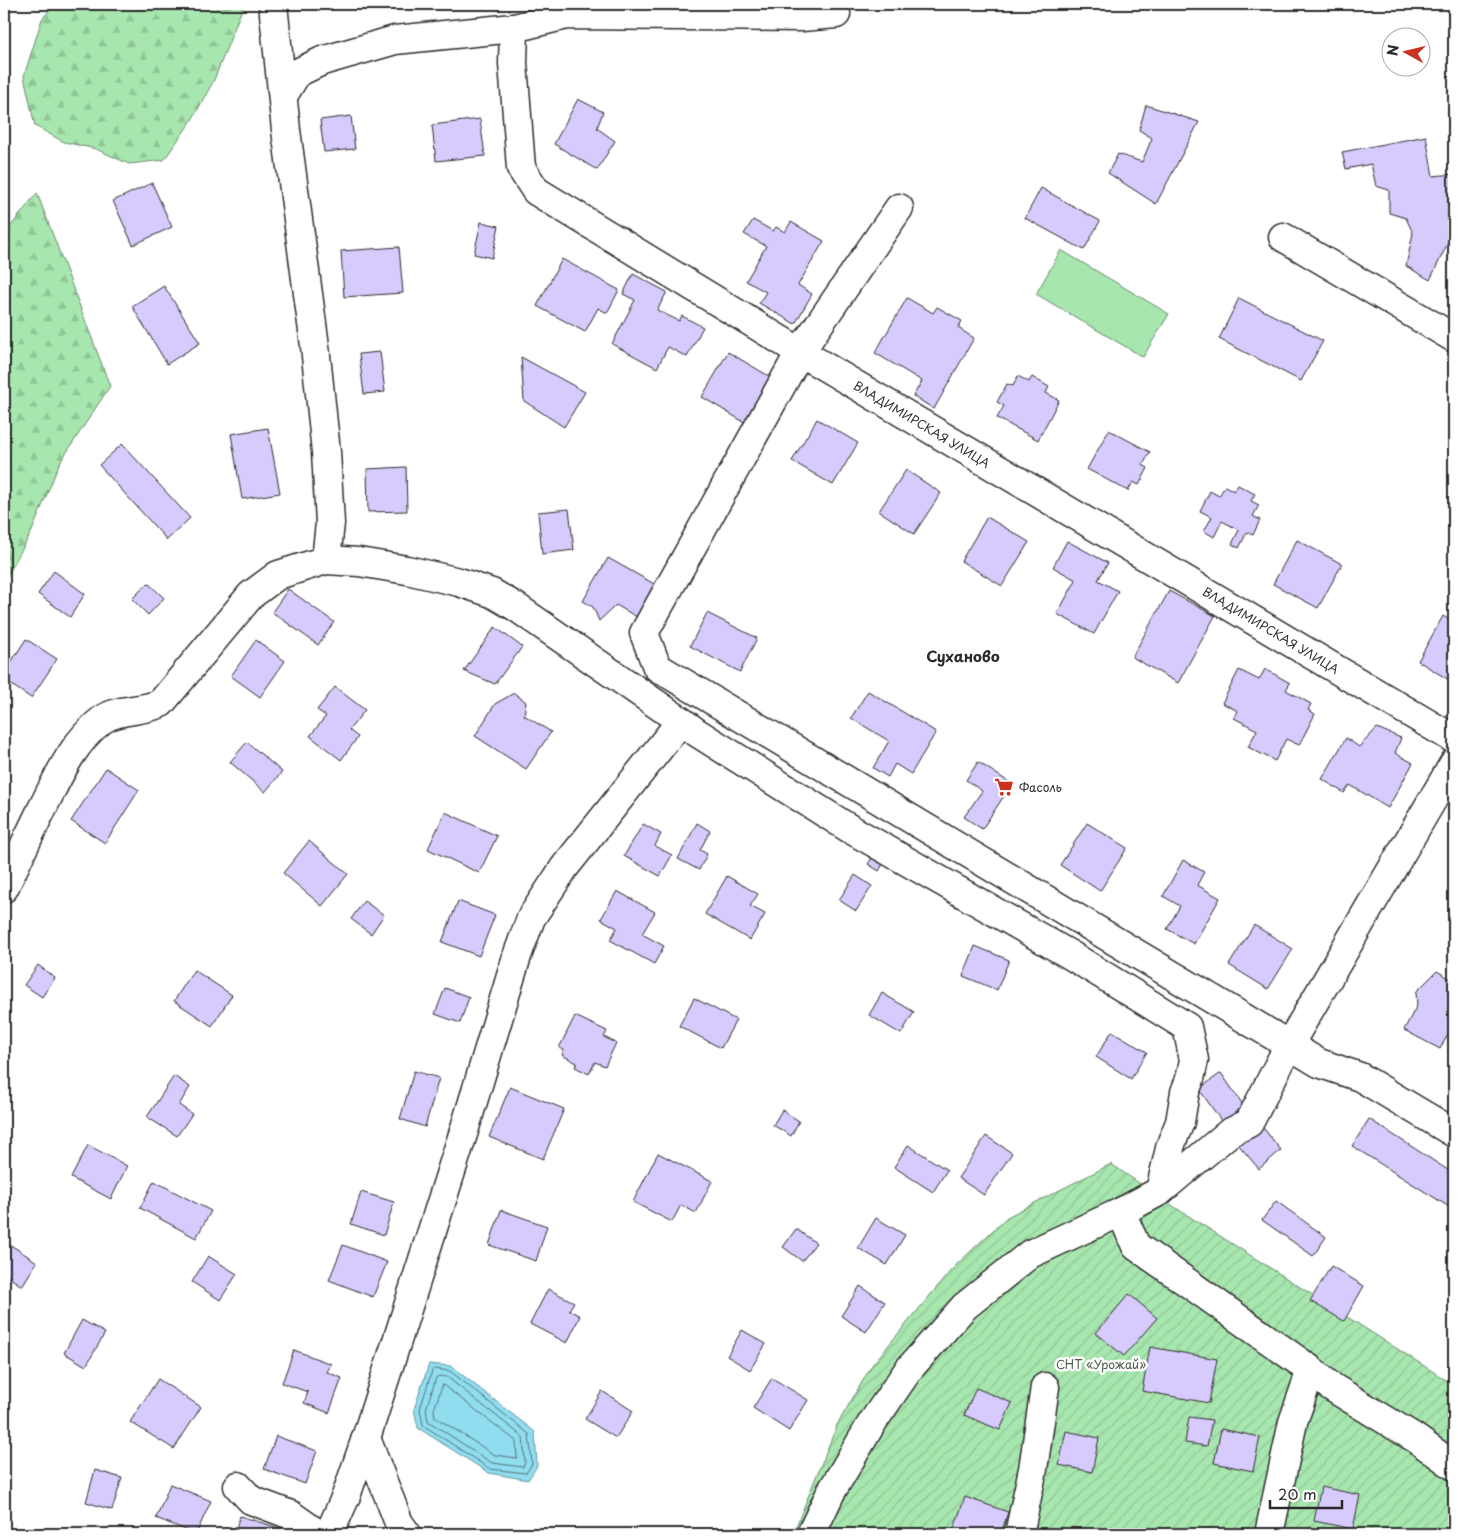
<svg xmlns="http://www.w3.org/2000/svg" width="1458" height="1538" viewBox="0 0 1458 1538" font-family="'Playpen Sans',sans-serif">
<defs>
<pattern id="forest-firs" width="22" height="20" patternUnits="userSpaceOnUse" patternTransform="scale(1.25)"><rect width="22" height="20" fill="#a7e6ae"/><path d="M5 1l3.5 6h-7zM16 11l3.5 6h-7z" fill="#90c596"/></pattern>
<pattern id="garden-furrows" width="10" height="10" patternUnits="userSpaceOnUse" patternTransform="scale(1.25)"><rect width="10" height="10" fill="#a7e6ae"/><path d="M-1 1l2-2M0 10L10 0M9 11l2-2" fill="none" stroke="#90c596"/></pattern>
</defs>
<rect width="100%" height="100%" fill="#fff"/>
<filter id="ink" filterUnits="userSpaceOnUse"><feTurbulence type="fractalNoise" baseFrequency=".02" numOctaves="2"/><feDisplacementMap in="SourceGraphic" scale="10" xChannelSelector="R" yChannelSelector="G"/><feConvolveMatrix kernelMatrix="1 2 1 2 8 2 1 2 1" color-interpolation-filters="sRGB"/></filter>
<g filter="url(#ink)">
<g fill="url(#forest-firs)" stroke="#69886c">
<path d="M55,4H244L214,80L192,120L164,160L129,164L96,149L64,142L35,126L24,76L42,19Z"/>
<path d="M37,193L110,386L59,464L32,531L4,582V235Z"/>
</g>
<path fill="url(#garden-furrows)" stroke="#69886c" d="M1111,1164L1176,1208L1454,1385V1534H793L837,1425L872,1365L953,1268L1007,1217Z"/>
<path fill="#a7e6ae" stroke="#69886c" d="M1061,250L1169,314L1143,357L1036,294Z"/>
<path fill="#90ddf0" stroke="#6896a1" d="M429,1364L451,1366L535,1432L537,1466L528,1480L489,1473L418,1428L414,1409Z"/>
<g fill="none" stroke-linecap="round" stroke-linejoin="round">
<g stroke="#53727a" stroke-width="1">
<path d="M434,1369L450,1371L529,1434L532,1464L526,1473L490,1469L423,1425L420,1409L432,1371Z"/>
<path d="M439,1376L447,1377L523,1437L525,1462L523,1467L492,1463L428,1421L426,1409L436,1378Z"/>
<path d="M443,1385L516,1441L517,1458L495,1455L435,1417L434,1410Z"/>
</g>
</g>
<g fill="#d7cafc" stroke="#2b2b2b">
<path d="M578,99L603,112L597,128L615,141L597,170L554,144Z"/>
<path d="M1146,105L1199,122L1156,204L1108,173L1118,154L1142,162L1152,138L1139,130Z"/>
<path d="M351,116L355,149L324,152L320,120Z"/>
<path d="M480,119L485,156L436,161L432,125Z"/>
<path d="M1426,136L1433,176L1454,174V230L1430,280L1406,266L1413,233L1406,218L1389,213V190L1376,186L1371,164L1346,169L1342,152Z"/>
<path d="M152,183L172,227L133,245L113,201Z"/>
<path d="M1041,188L1100,221L1084,250L1025,218Z"/>
<path d="M753,220L773,231L776,227L785,232L791,222L824,241L798,285L812,294L795,324L759,303L766,292L746,281L766,246L744,234Z"/>
<path d="M481,222L499,226L492,258L474,254Z"/>
<path d="M399,247L403,293L344,297L341,251Z"/>
<path d="M562,259L619,290L607,313L598,308L585,332L537,306Z"/>
<path d="M633,274L667,292L657,310L679,321L682,316L703,327L687,357L668,347L657,368L612,344L635,300L623,294Z"/>
<path d="M164,286L200,343L167,364L132,306Z"/>
<path d="M907,298L933,313L937,307L962,321L958,328L974,338L934,409L913,396L922,381L875,353Z"/>
<path d="M1239,298L1323,341L1301,381L1219,339Z"/>
<path d="M380,352L385,392L364,394L359,354Z"/>
<path d="M728,352L774,379L747,424L702,397Z"/>
<path d="M521,357L585,392L564,427L524,401Z"/>
<path d="M1018,376L1029,382L1032,377L1049,387L1046,393L1059,400L1038,440L997,418L1004,406L997,402L1007,384L1013,386Z"/>
<path d="M817,419L858,443L833,485L792,461Z"/>
<path d="M268,428L280,493L242,499L231,434Z"/>
<path d="M1109,430L1150,452L1143,465L1148,468L1139,485L1133,482L1128,491L1087,469Z"/>
<path d="M122,444L190,518L167,540L99,465Z"/>
<path d="M406,467L407,511L368,512L367,469Z"/>
<path d="M906,470L941,493L914,534L879,511Z"/>
<path d="M1238,485L1255,494L1251,501L1259,505L1253,516L1260,520L1253,535L1247,532L1239,548L1232,544L1239,530L1222,521L1214,537L1204,531L1212,517L1200,511L1210,491L1219,496L1225,486L1234,491Z"/>
<path d="M569,509L574,550L542,554L538,512Z"/>
<path d="M987,517L1029,542L1002,586L961,561Z"/>
<path d="M1297,540L1342,564L1318,608L1273,584Z"/>
<path d="M1067,541L1108,563L1098,580L1118,591L1094,634L1057,614L1076,580L1053,567Z"/>
<path d="M608,558L656,585L637,617L616,605L599,621L593,607L583,601Z"/>
<path d="M54,571L85,594L70,617L38,594Z"/>
<path d="M148,583L164,598L148,615L132,599Z"/>
<path d="M288,589L334,622L318,645L272,612Z"/>
<path d="M1169,591L1215,616L1178,683L1132,657Z"/>
<path d="M707,613L757,638L740,672L690,646Z"/>
<path d="M1443,616L1454,623V683L1418,661Z"/>
<path d="M495,627L522,647L495,684L464,671Z"/>
<path d="M26,639L57,659L31,698L4,680V673Z"/>
<path d="M256,640L285,661L260,697L231,676Z"/>
<path d="M1265,669L1290,683L1286,690L1311,704L1308,710L1315,714L1299,745L1286,739L1275,761L1248,747L1257,730L1234,718L1238,711L1222,703L1239,670L1259,680Z"/>
<path d="M335,687L365,710L349,730L358,737L341,760L310,736L326,716L317,710Z"/>
<path d="M868,691L936,732L911,774L895,764L888,777L873,768L889,741L851,718Z"/>
<path d="M514,693L526,702L524,715L551,732L526,769L475,736L495,704Z"/>
<path d="M1377,728L1401,738L1395,753L1413,763L1388,808L1350,785L1344,793L1322,779L1346,738L1359,747Z"/>
<path d="M247,742L282,772L265,792L230,762Z"/>
<path d="M978,762L1012,784L982,829L964,817L982,791L966,780Z"/>
<path d="M106,768L139,790L105,843L71,821Z"/>
<path d="M445,812L497,836L479,873L428,849Z"/>
<path d="M697,823L710,831L700,850L707,854L699,870L678,859Z"/>
<path d="M1087,823L1127,848L1100,891L1060,865Z"/>
<path d="M643,824L661,834L655,846L672,855L660,876L624,856Z"/>
<path d="M309,841L348,874L322,906L283,873Z"/>
<path d="M878,849L888,855L879,871L868,864Z"/>
<path d="M1183,860L1204,872L1197,885L1220,898L1194,944L1167,929L1180,906L1163,896Z"/>
<path d="M855,875L872,886L856,911L839,900Z"/>
<path d="M727,876L758,894L750,906L765,914L750,940L705,914Z"/>
<path d="M617,891L655,912L642,934L664,946L654,964L610,940L617,928L601,919Z"/>
<path d="M364,901L384,915L371,934L351,919Z"/>
<path d="M458,901L495,915L479,956L442,942Z"/>
<path d="M1254,925L1293,949L1268,989L1229,965Z"/>
<path d="M975,946L1009,960L997,990L963,976Z"/>
<path d="M38,965L55,978L42,997L24,985Z"/>
<path d="M194,970L232,995L212,1026L174,1001Z"/>
<path d="M1437,971L1454,981V1028L1452,1027L1440,1049L1404,1030L1417,1005L1416,992Z"/>
<path d="M445,988L469,997L460,1023L435,1014Z"/>
<path d="M882,993L914,1012L901,1034L869,1015Z"/>
<path d="M694,998L736,1020L721,1048L679,1026Z"/>
<path d="M575,1016L607,1031L604,1037L616,1043L605,1066L595,1062L589,1074L575,1067L577,1063L562,1055L564,1050L559,1048Z"/>
<path d="M1112,1031L1147,1052L1131,1079L1096,1057Z"/>
<path d="M414,1071L439,1078L425,1127L400,1119Z"/>
<path d="M1221,1073L1244,1106L1222,1122L1199,1089Z"/>
<path d="M174,1076L190,1087L179,1105L192,1114L177,1136L147,1117Z"/>
<path d="M510,1087L564,1109L543,1159L489,1137Z"/>
<path d="M782,1110L799,1121L791,1136L773,1125Z"/>
<path d="M1369,1119L1454,1174V1210L1352,1146Z"/>
<path d="M1260,1124L1281,1150L1259,1169L1237,1143Z"/>
<path d="M986,1136L1012,1153L984,1195L958,1178Z"/>
<path d="M88,1145L127,1166L111,1199L71,1178Z"/>
<path d="M908,1145L947,1170L933,1192L894,1167Z"/>
<path d="M658,1153L712,1181L696,1213L681,1205L672,1222L633,1202Z"/>
<path d="M154,1181L211,1211L196,1238L140,1208Z"/>
<path d="M361,1192L394,1202L384,1235L351,1224Z"/>
<path d="M1276,1201L1326,1237L1313,1256L1262,1220Z"/>
<path d="M501,1210L547,1226L536,1261L489,1245Z"/>
<path d="M876,1218L905,1235L887,1265L858,1248Z"/>
<path d="M796,1229L816,1243L802,1261L783,1247Z"/>
<path d="M6,1242L37,1262L22,1286L4,1274V1247Z"/>
<path d="M343,1245L387,1262L373,1297L329,1280Z"/>
<path d="M208,1256L237,1274L220,1300L192,1282Z"/>
<path d="M1331,1266L1364,1286L1344,1321L1310,1301Z"/>
<path d="M860,1286L885,1302L866,1332L841,1316Z"/>
<path d="M548,1289L574,1302L569,1310L580,1316L567,1343L530,1324Z"/>
<path d="M1129,1294L1157,1318L1124,1356L1096,1333Z"/>
<path d="M82,1320L105,1333L86,1366L64,1353Z"/>
<path d="M742,1330L766,1344L750,1370L727,1356Z"/>
<path d="M1150,1347L1217,1359L1209,1403L1142,1391Z"/>
<path d="M294,1350L331,1364L327,1372L342,1378L329,1413L304,1403L308,1392L282,1383Z"/>
<path d="M772,1378L808,1400L789,1431L753,1408Z"/>
<path d="M158,1379L201,1407L174,1449L130,1422Z"/>
<path d="M976,1388L1012,1403L1000,1430L964,1415Z"/>
<path d="M602,1391L633,1411L616,1438L585,1419Z"/>
<path d="M1189,1417L1212,1420L1207,1446L1185,1443Z"/>
<path d="M1221,1429L1260,1437L1253,1471L1214,1463Z"/>
<path d="M1066,1431L1099,1438L1092,1472L1059,1465Z"/>
<path d="M276,1436L317,1451L305,1484L264,1469Z"/>
<path d="M95,1470L122,1478L112,1510L86,1502Z"/>
<path d="M170,1484L211,1501L196,1534L156,1518Z"/>
<path d="M1321,1487L1360,1495L1353,1529L1314,1521Z"/>
<path d="M965,1497L1008,1512L1001,1534H952Z"/>
<path d="M240,1516L295,1533V1534H234Z"/>
</g>
<g fill="none" stroke-linecap="round" stroke-linejoin="round">
<g stroke="#2b2b2b" stroke-width="31">
<g id="minor">
<path d="M273,4L286,130L315,346L326,452L330,523L326,560"/>
<path d="M514,28L513,63L521,168L536,191L800,352L1454,739"/>
<path d="M283,96L297,73L322,61L395,40L514,28L567,15L802,17L836,14"/>
<path d="M899,208L800,352L644,633L657,667L1289,1045L1319,1063L1360,1077L1454,1133"/>
<path d="M1283,237L1454,338"/>
<path d="M4,888C17,862 29,835 42,809C58,777 73,742 102,720C118,708 143,712 161,703L251,595L278,575L326,560L359,562L407,570L459,582L492,593L516,607L681,721"/>
<path d="M1121,1212L1136,1246L1311,1370L1330,1386L1415,1438L1454,1466"/>
<path d="M366,1438L399,1523L407,1534"/>
<path d="M238,1486L251,1500L291,1515L318,1534"/>
<path d="M329,1534L346,1496L366,1438L464,1131L517,956L531,918L564,868L681,721L696,732L847,827L1072,956L1187,1027L1194,1060L1190,1079L1185,1092L1180,1122L1171,1144L1160,1191"/>
<path d="M811,1534L831,1492L872,1423L909,1369L964,1307L1030,1254L1121,1212L1160,1191L1229,1133L1249,1123L1289,1045L1454,763"/>
<path d="M1019,1534L1033,1469L1045,1387"/>
<path d="M1269,1534L1293,1422L1311,1370"/>
</g>
</g>
<use href="#minor" stroke="#fff" stroke-width="28"/>
</g>
</g>
<defs>
<g id="supermarket-bare" transform="scale(1.5)"><path d="M-6-5.5h2.5l.6 2H6L4.5 2H-2.5L-4.4-4H-6ZM-1.5 3.2a1.3 1.3 0 1 0 .1 0ZM3 3.2a1.3 1.3 0 1 0 .1 0Z" fill="#c8321e" stroke="#fff" stroke-width="2.5" paint-order="stroke"/></g>
</defs>
<g fill-rule="evenodd">
<use href="#supermarket-bare" x="1004" y="787"/>
</g>
<g text-anchor="middle" dominant-baseline="central" stroke-width="5" stroke-linejoin="round" paint-order="stroke">
<g font-size="12" fill="#2b2b2b" stroke="#fff">
<text transform="translate(922 424) rotate(31)">ВЛАДИМИРСКАЯ УЛИЦА</text>
<text transform="translate(1271 630) rotate(31)">ВЛАДИМИРСКАЯ УЛИЦА</text>
</g>
<g font-size="12" fill="#2b2b2b" stroke="#fff" text-anchor="start">
<text x="1019" y="787">Фасоль</text>
</g>
<g font-size="12" fill="#4a5a4c" stroke="#fff">
<text x="1101" y="1364">СНТ «Урожай»</text>
</g>
<g font-size="15" font-weight="bold" fill="#2b2b2b" stroke="#fff">
<text x="963" y="655">Суханово</text>
</g>
</g>
<rect width="1458" height="1538" fill="none" stroke="#fff" stroke-width="20"/>
<rect x="10" y="10" width="1438" height="1518" fill="none" stroke="#2b2b2b" stroke-width="2" filter="url(#ink)"/>
<g transform="translate(1406 52) rotate(278)"><circle r="24" fill="#ffffff" stroke="#aaaaaa"/>
<path d="M0-4L9 19L0 12L-9 19Z" fill="#c8321e"/>
<text y="-8" font-size="14" font-weight="bold" text-anchor="middle" fill="#2b2b2b">N</text>
</g>
<path d="M1270 1500v8h72v-8" fill="none" stroke="#2b2b2b" stroke-width="2.5"/>
<text x="1278" y="1500" font-size="15" fill="#2b2b2b" stroke="#ffffff" stroke-width="4" paint-order="stroke">20 m</text>
</svg>
